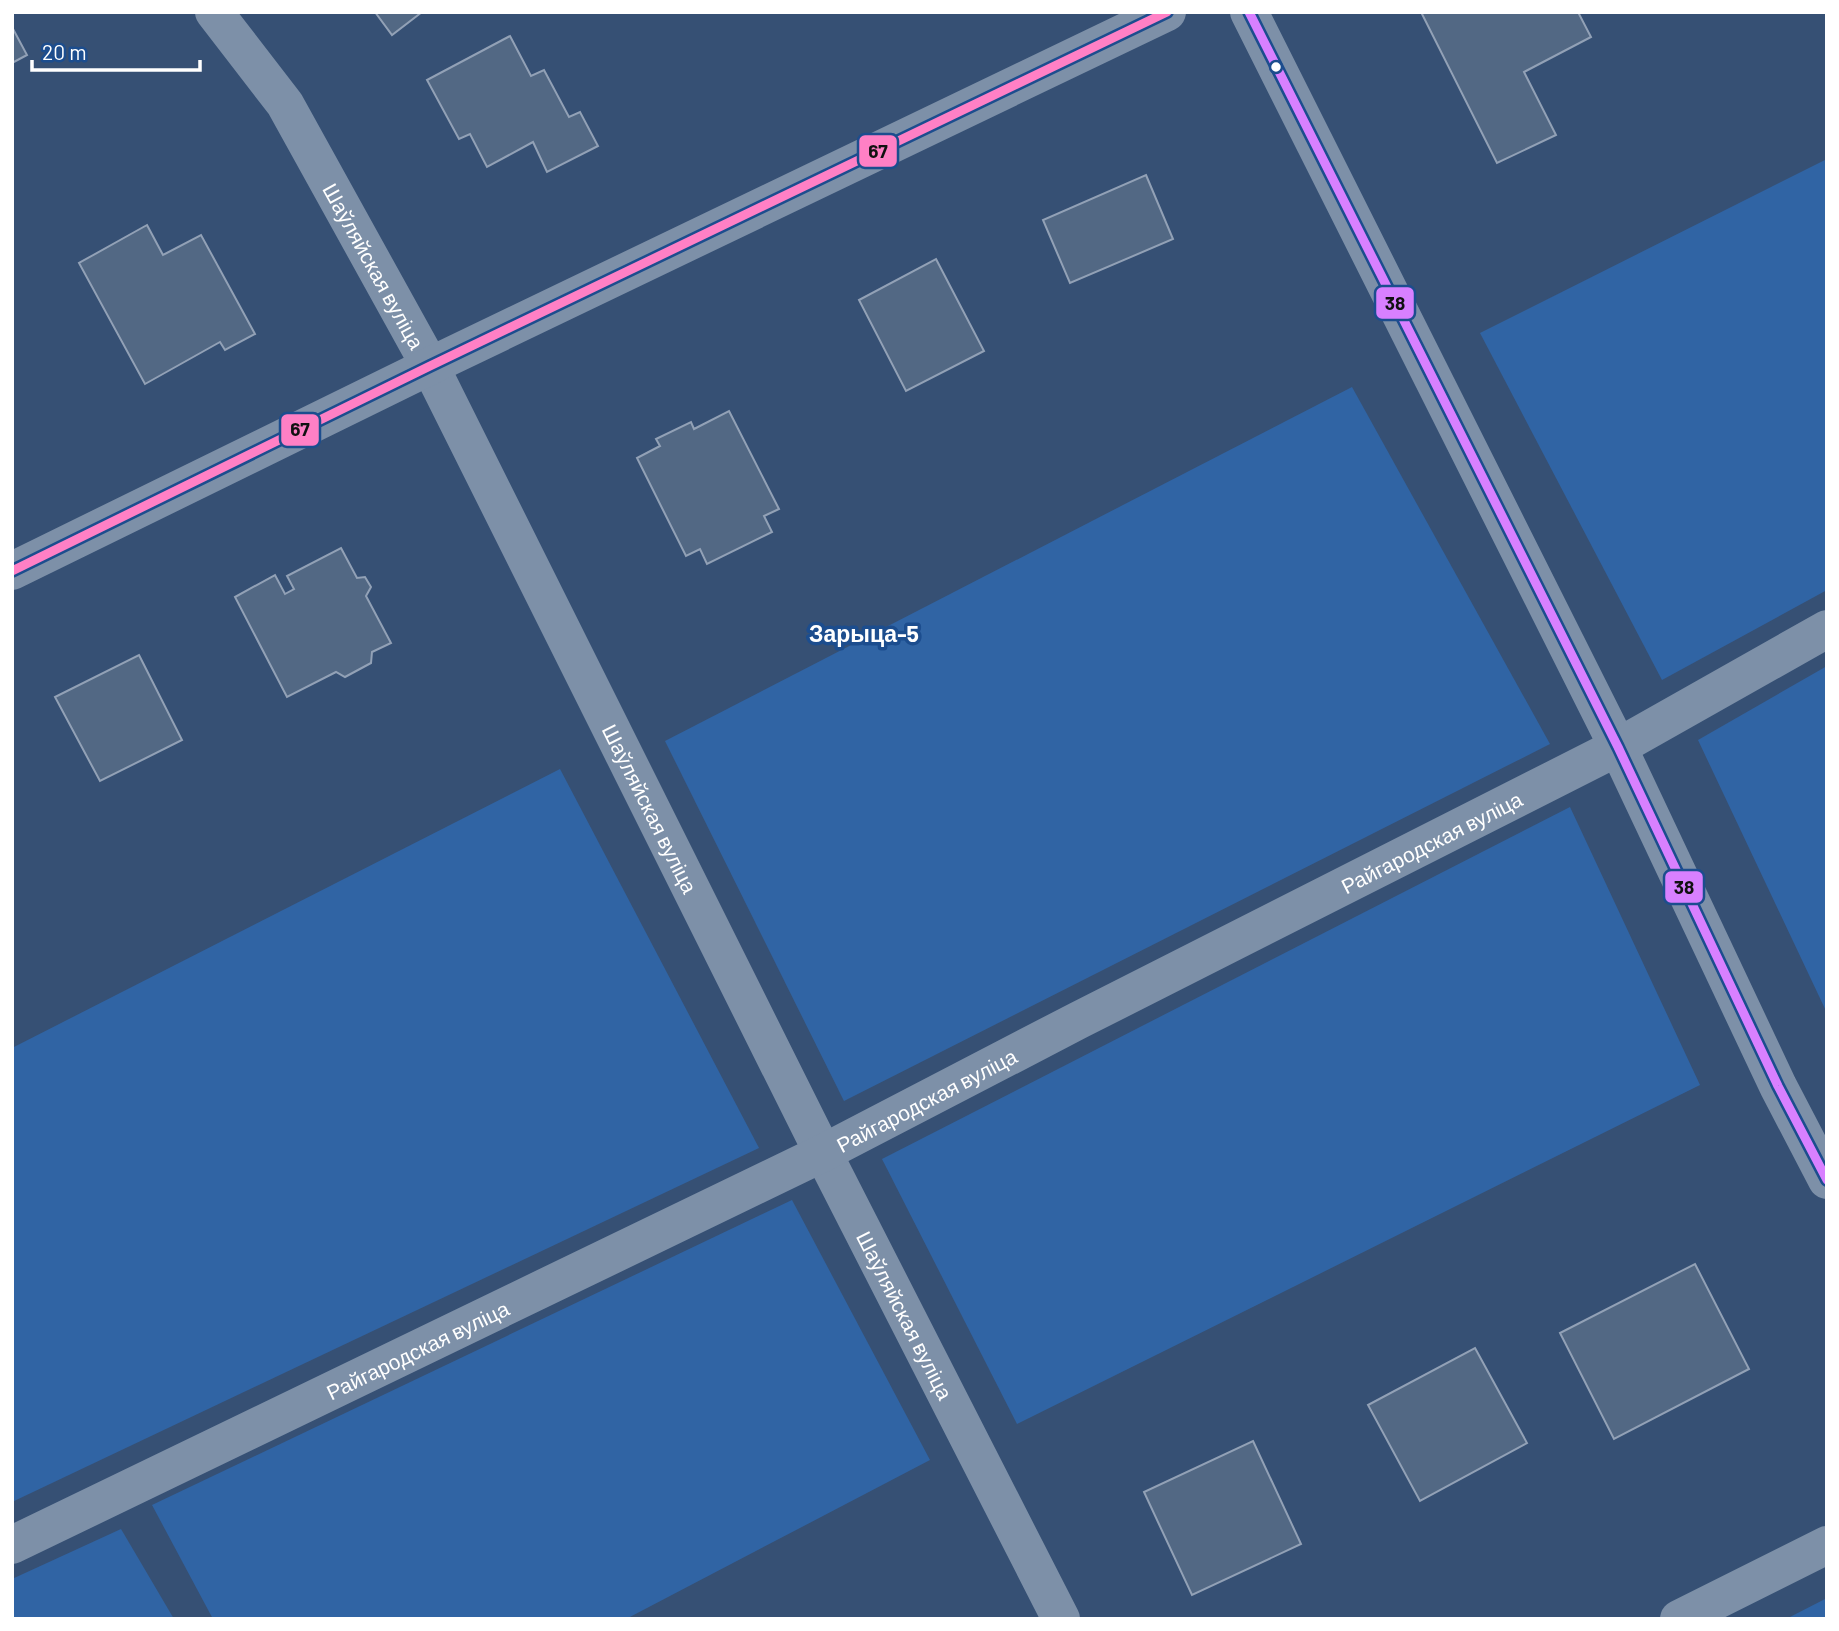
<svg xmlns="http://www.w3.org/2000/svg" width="1839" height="1631" viewBox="0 0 1839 1631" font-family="Barlow,sans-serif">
<rect width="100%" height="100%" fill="#365074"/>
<g fill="#3064a4">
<path d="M1827,159V590L1662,680L1480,333Z"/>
<path d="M1352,387L1550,744L844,1101L665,741Z"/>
<path d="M1827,666V1013L1698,740Z"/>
<path d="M560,769L759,1148L12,1502V1048Z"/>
<path d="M1570,807L1700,1085L1017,1424L882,1159Z"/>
<path d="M792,1200L930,1460L626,1619H213L152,1505Z"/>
<path d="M121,1529L174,1619H12V1579Z"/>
<path d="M1827,1598V1619H1786Z"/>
</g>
<g fill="#526884" stroke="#92a1b6" stroke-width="2">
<path d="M375,12H422L392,35Z"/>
<path d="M1421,12H1578L1591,37L1524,72L1556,135L1497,163Z"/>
<path d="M12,27L27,55L12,63Z"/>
<path d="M510,36L531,76L544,70L569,117L580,112L598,146L547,172L533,142L487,167L470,134L459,139L427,80Z"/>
<path d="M1146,175L1173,239L1070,283L1043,220Z"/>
<path d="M147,225L163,255L201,235L255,334L225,350L220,342L145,384L79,263Z"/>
<path d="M936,259L984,351L906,391L859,300Z"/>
<path d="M729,411L779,509L764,516L772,532L707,564L700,549L686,556L637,458L660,446L656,439L691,422L694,429Z"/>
<path d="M341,548L357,578L365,577L371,587L366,596L391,643L372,652L371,663L345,677L336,672L287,697L235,597L275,575L285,594L294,589L287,576Z"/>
<path d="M139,655L182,740L100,781L55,697Z"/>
<path d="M1695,1264L1749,1369L1614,1439L1560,1333Z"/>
<path d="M1475,1348L1527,1443L1420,1501L1368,1405Z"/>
<path d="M1253,1441L1301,1544L1192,1595L1144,1492Z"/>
</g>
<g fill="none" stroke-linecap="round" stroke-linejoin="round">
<g stroke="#7d90a8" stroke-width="38">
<path id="s1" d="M214,12L285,104L430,366L823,1153L1061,1619"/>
<path d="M1249,12L1618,747L1778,1086L1827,1180"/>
<path d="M12,571L430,366L1167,12"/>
<path id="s2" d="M12,1545L823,1153L1079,1020L1618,747L1827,629"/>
<path d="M1679,1619L1827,1545"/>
</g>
<g stroke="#1c4d8e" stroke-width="14">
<path id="bus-1" d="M1249,12L1618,747L1778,1086L1827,1180"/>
</g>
<g stroke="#1c4d8e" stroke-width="14">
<path id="bus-2" d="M12,571L430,366L1167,12"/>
</g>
<use href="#bus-1" stroke="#d880ff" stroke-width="9"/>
<use href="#bus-2" stroke="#ff80c5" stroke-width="9"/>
</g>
<circle fill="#fff" stroke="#1c4d8e" stroke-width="2.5" cx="1276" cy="67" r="6"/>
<g text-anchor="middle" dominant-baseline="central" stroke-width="7" stroke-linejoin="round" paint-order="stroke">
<g font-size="21" fill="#fff" stroke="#1c4d8e">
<text stroke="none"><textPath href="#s1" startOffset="301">Шаўляйская вуліца</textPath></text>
<text stroke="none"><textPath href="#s1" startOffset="910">Шаўляйская вуліца</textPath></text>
<text stroke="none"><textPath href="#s2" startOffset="1584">Райгародская вуліца</textPath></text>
<text stroke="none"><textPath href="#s2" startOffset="1017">Райгародская вуліца</textPath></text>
<text stroke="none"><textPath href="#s1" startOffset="1477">Шаўляйская вуліца</textPath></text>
<text stroke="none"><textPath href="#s2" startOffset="450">Райгародская вуліца</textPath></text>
</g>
<g font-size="23" font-weight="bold" fill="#fff" stroke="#1c4d8e">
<text x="864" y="633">Зарыца-5</text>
</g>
</g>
<g stroke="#1c4d8e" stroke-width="2.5">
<rect x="858" y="134" width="40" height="34" rx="7" fill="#ff80c5"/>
<rect x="1375" y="286" width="40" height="34" rx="7" fill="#d880ff"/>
<rect x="280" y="413" width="40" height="34" rx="7" fill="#ff80c5"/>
<rect x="1664" y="870" width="40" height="34" rx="7" fill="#d880ff"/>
</g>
<g font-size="19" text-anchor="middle" font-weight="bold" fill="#111">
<text x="878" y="158">67</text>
<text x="1395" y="310">38</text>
<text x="300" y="436">67</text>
<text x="1684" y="894">38</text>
</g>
<rect width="1839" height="1631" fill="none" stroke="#ffffff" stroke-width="28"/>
<path d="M32 60v10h168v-10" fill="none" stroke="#ffffff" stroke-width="3.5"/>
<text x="42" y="60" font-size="21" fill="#ffffff" stroke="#1c4d8e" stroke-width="5" paint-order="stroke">20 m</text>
</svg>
